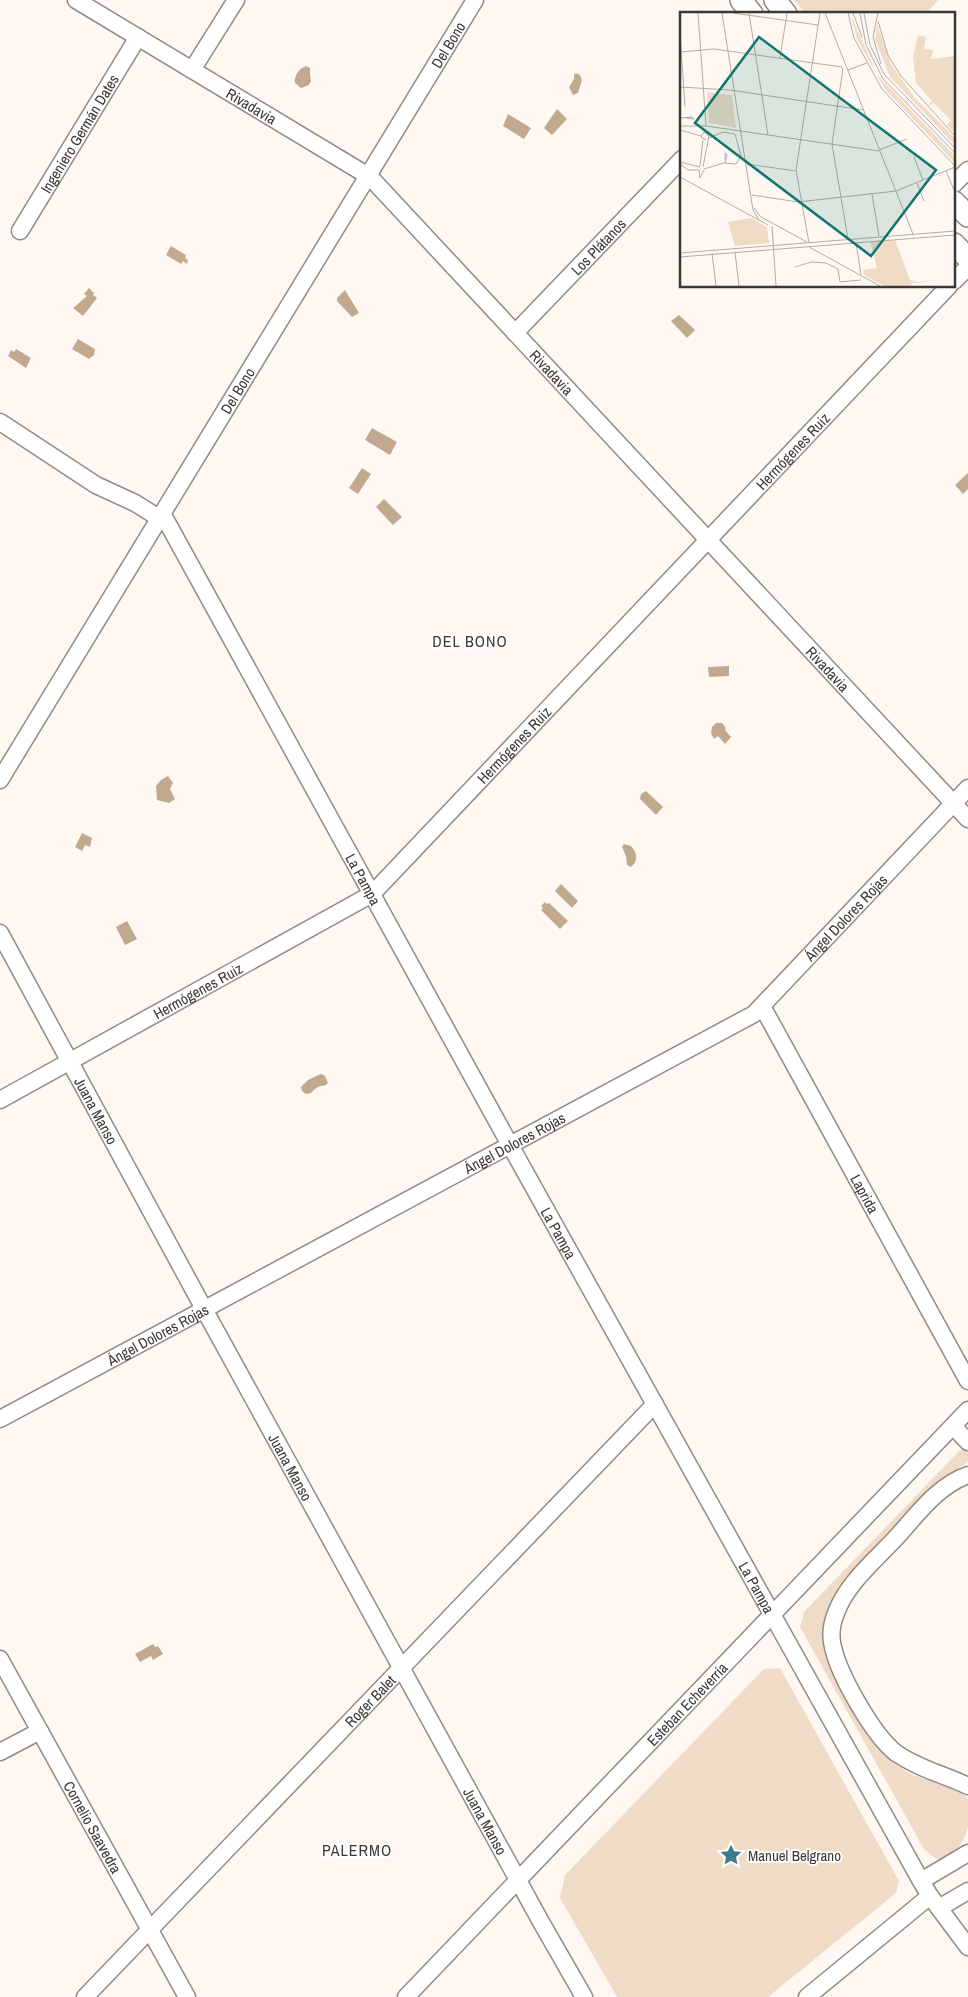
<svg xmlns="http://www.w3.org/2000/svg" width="968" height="1997" viewBox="0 0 968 1997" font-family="'Archivo Narrow',sans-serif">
<rect width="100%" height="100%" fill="#fff8f2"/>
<g fill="#f0dbc6">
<path d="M794,0H938L926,14H806Z"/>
<path d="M963,1447L968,1453V1462L943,1479L845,1581L836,1593L828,1614L870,1736C883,1755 900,1772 922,1778C939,1783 954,1786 968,1799V1828L965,1836L958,1849L941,1860L936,1859L924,1849L800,1627L804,1612Z"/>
<path d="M780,1668L899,1881L896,1893L768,1997H617L560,1898L565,1875L764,1669Z"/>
</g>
<g fill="#c1a990">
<path d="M306,66L310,68V75L311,81L309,85L301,88L295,83C294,75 299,69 306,66Z"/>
<path d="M576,73L580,75L582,80L578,93L573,95L569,87L574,79V75Z"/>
<path d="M557,109L567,119L552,135L544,128Z"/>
<path d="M508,114L531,128L524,139L503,126Z"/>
<path d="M171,246L186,255L185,258L188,260L187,264L183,261L181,264L166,255Z"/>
<path d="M89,288L94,293L93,295L97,298L83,316L73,308L87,296L84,294Z"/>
<path d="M345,290L359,313L352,317L337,301V298Z"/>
<path d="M679,315L695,330L687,338L671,321Z"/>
<path d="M78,339L95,349L94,355L89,359L72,349Z"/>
<path d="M16,349L31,358L26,368L8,356L11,350L14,352Z"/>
<path d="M372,428L397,442L390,455L365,440Z"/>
<path d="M362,468L371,474L358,494L349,488Z"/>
<path d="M968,473V489L963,494L955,485Z"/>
<path d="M384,499L402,517L393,525L376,507Z"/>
<path d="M729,666V676L709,677L708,667Z"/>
<path d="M716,723H722L726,728L725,730L731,737L725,744L718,736L714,739L711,733L712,727Z"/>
<path d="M168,776L173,783L170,789L175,799L169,803L157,800L156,786L161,780Z"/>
<path d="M646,791L663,807L656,815L640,799L641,794Z"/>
<path d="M82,833L92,838L90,847L85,845L82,851L75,847Z"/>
<path d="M624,844L631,846C637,852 639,861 631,867L627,865L626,856L622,847Z"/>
<path d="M561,884L578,901L572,908L555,891Z"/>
<path d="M545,902L547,904L549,903L568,921L560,929L541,910L543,908L541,906Z"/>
<path d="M127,921L137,939L125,945L116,927Z"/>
<path d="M321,1074L325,1076L328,1083C324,1087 322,1085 318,1087C312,1090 313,1094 306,1094L302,1091L301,1087L308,1080Z"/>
<path d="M153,1644L155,1647L158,1646L163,1654L153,1660L151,1656L140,1662L135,1654Z"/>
</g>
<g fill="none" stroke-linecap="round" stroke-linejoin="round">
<g stroke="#918b86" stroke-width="19">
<g id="minor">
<path id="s1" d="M76,0L370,177L968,819"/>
<path d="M192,70L236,0"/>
<path d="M954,184L968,170"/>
<path id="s2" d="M20,231L138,37"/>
<path d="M954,281L968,267"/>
<path id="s3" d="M515,333L682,159"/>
<path d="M0,422L96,485L135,503L159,518"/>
<path id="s4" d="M162,513L510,1145L921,1881L930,1896L968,1947"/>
<path id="s5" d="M0,780L475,0"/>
<path id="s6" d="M0,933L204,1309L541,1922L584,1997"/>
<path id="s7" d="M762,1006L968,1381"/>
<path id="s8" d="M0,1100L372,894L949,286"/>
<path id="s9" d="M0,1419L754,1014L968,788"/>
<path d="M953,1426L968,1442"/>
<path d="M968,1475C936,1486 914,1519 892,1542C872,1563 846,1585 836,1613C832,1623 830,1636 833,1647C839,1675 873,1735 896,1753C919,1769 943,1774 968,1786"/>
<path id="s10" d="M0,1659L187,1997"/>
<path d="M0,1752L40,1731"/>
<path d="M921,1881L968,1853"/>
<path d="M939,1908L968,1891"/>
<path id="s11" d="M85,1997L655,1404"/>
<path id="s12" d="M406,1997L968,1410"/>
<path d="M807,1997L930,1896"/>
</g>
</g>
<g stroke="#918b86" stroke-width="24">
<g id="major">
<path d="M741,0L752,14"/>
<path d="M775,0L786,14"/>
<path d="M954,202L968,216"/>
<path d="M954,244L968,258"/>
</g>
</g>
<use href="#minor" stroke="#fff" stroke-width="16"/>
<use href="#major" stroke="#fff" stroke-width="21"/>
</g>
<defs>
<g id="sight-bare" transform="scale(1.725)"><path d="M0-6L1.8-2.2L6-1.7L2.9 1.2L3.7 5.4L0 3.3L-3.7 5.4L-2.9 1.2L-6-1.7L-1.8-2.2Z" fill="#387b8b" stroke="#fff" stroke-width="2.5" paint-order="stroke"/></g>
</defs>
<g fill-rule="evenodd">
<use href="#sight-bare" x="731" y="1855"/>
</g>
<g text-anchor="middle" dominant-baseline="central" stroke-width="4" stroke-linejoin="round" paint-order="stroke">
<g font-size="15" fill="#3b3936" stroke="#fff">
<text stroke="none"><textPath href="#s5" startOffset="861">Del Bono</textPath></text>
<text stroke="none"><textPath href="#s1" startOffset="205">Rivadavia</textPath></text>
<text stroke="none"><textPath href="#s2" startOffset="114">Ingeniero Germán Dates</textPath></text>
<text stroke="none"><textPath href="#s3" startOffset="120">Los Plátanos</textPath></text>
<text stroke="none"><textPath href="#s1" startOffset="610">Rivadavia</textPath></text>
<text stroke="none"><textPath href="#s5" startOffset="456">Del Bono</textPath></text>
<text stroke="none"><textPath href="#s8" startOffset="1036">Hermógenes Ruiz</textPath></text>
<text stroke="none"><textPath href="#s1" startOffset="1015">Rivadavia</textPath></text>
<text stroke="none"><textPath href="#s8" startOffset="631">Hermógenes Ruiz</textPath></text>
<text stroke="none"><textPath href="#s4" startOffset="418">La Pampa</textPath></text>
<text stroke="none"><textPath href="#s9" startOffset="989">Ángel Dolores Rojas</textPath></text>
<text stroke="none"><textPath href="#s8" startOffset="226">Hermógenes Ruiz</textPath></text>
<text stroke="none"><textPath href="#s6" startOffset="202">Juana Manso</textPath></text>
<text stroke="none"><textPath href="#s9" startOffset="584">Ángel Dolores Rojas</textPath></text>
<text stroke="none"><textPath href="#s7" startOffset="214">Laprida</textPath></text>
<text stroke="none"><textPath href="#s4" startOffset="822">La Pampa</textPath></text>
<text stroke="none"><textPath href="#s9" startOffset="179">Ángel Dolores Rojas</textPath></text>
<text stroke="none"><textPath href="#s6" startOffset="608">Juana Manso</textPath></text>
<text stroke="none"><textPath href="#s4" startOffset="1228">La Pampa</textPath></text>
<text stroke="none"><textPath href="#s11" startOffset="411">Roger Balet</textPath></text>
<text stroke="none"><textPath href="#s12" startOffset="406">Esteban Echeverría</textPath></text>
<text stroke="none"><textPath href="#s6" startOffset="1012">Juana Manso</textPath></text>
<text stroke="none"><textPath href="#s10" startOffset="192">Cornelio Saavedra</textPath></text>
</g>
<g font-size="15" fill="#3b3936" stroke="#fff" text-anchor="start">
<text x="748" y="1855">Manuel Belgrano</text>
</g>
<g font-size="16" letter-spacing="1" fill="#3b3936" stroke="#fff">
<text x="470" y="641">DEL BONO</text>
<text x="357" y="1850">PALERMO</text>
</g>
</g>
<g transform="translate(680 12)">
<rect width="275" height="275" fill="#fff8f2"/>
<path d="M170,1L197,63L273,142L275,151L205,77L177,27ZM197,12L211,52L234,85L275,126V133L210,65L195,27ZM238,23L246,25L244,37L253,38L251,47L275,44V122L267,113L271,108L254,91L247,94L252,89L236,71L233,44ZM27,80L52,83L56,116L29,111ZM71,206L87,215L89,231L55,234L48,210ZM215,228L230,268L239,270L255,267L239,271H231L232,274H204L184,263L183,258L197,256L190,229Z" fill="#f0dbc6"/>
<path fill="none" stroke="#b1aca7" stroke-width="1" d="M18,1L26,114M42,1L73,198L79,208M53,1L138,13M69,1L88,123M145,1L233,222M168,1L174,26L202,77L275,154M173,1L182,25M180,1L186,33L203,67L275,141M184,1L190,33L204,62L275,136M198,1L193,25L201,52M198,9L208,43L221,64L275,124M0,22L5,95M0,40L34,37L162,55M100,46L107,1M163,56L152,132L168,227M168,58L187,51M0,75L50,78L183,98M0,106L12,105L14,107L6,106M0,114H26L199,139M0,118L21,124M199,138L227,127M234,145L243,168M0,150L20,155M45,151L47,143L45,141V148M0,152L8,158H19M67,152L116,159M20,154L23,128M23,155L29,124L24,120L21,125L26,128M24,157L44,151L56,152L61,144L55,122L43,120L29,126M19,158L20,166L24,158M266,159L274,178M0,165L88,213M237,171L244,189M192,182L199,224M72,183L118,190L216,179L275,155M74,196L81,205L127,230M92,214L96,274M129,231L116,158L140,1M176,231L181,263M129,235L200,274M55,240L59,274M0,241L275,219M32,241L36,274M0,245L275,223M115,255L131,250L146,251L158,257L160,270L181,268"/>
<path fill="#0f766e" fill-opacity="0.15" stroke="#0f766e" stroke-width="2.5" d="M79,25L256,158L191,244L15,111Z"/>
<rect width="275" height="275" fill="none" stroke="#3b3936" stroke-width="2.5"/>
</g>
</svg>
